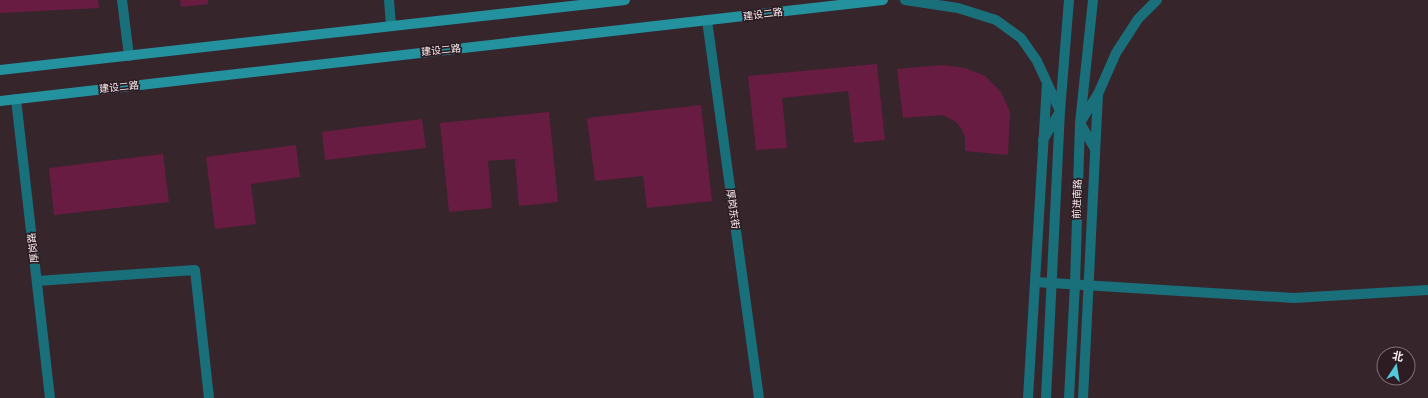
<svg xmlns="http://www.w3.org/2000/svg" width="1428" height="398" viewBox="0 0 1428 398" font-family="'PT Sans Narrow','Noto Sans SC',sans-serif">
<rect width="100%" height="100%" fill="#37252c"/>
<g fill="#681c41">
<path d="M0,0H98L99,8L0,13Z"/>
<path d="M180,0H208V4L181,7Z"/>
<path d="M877,64L885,140L854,143L848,91L782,98L787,148L756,150L748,76Z"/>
<path d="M943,65L965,68L985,76L1001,92L1010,112L1008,155L965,151V137L961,128L956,122L943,115L903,118L897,69Z"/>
<path d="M701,105L712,201L647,208L643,176L595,181L587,118Z"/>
<path d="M549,112L558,202L519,206L515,159L488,161L492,208L449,212L440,123Z"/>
<path d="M422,119L426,148L325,160L322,132Z"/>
<path d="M296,145L300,177L251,184L256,224L215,229L206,157Z"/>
<path d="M163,154L169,202L54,215L49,168Z"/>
</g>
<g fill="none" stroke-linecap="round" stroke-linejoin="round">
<path stroke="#196f7a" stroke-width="10" d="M37,281L195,270L209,398"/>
<g stroke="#196f7a" stroke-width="10">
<path d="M122,0L129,56"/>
<path d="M389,0L391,26"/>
<path d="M707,20L759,398"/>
<path d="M16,99L50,398"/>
<path d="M1035,282L1294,298L1428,290"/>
<path d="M1028,398L1047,83"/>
<path d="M1083,398L1098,94"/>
</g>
<g stroke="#196f7a" stroke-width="10">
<path d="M905,0L958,8L996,20L1021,38L1037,61L1060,111"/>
<path d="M1081,121L1098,94L1116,53L1138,19L1157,0"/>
<path d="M1080,123L1095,149"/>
<path d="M1043,140L1059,113"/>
<path d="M1046,398L1060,111L1069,0"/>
<path d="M1069,398L1075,284L1080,123L1093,0"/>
</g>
<g stroke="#24919f" stroke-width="10">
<path d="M0,70L625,0"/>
<path d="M0,101L883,0"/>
</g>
</g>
<g text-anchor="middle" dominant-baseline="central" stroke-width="3.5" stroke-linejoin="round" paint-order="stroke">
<g font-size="10" fill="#faeef2" stroke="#2d1c22">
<text transform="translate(763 14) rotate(-7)">建设二路</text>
<text transform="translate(441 50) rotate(-6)">建设二路</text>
<text transform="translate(119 87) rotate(-6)">建设二路</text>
<text transform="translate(1077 199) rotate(-88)">前进南路</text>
<text transform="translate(733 209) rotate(82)">厚岗东街</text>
<text transform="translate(33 248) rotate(-97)">厚岗路</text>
</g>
</g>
<g transform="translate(1396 366) rotate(12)"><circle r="19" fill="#2d1c22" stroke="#7f7075"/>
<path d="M0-3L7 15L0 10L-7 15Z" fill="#53cadc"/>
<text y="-6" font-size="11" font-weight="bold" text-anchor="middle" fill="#faeef2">北</text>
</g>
</svg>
